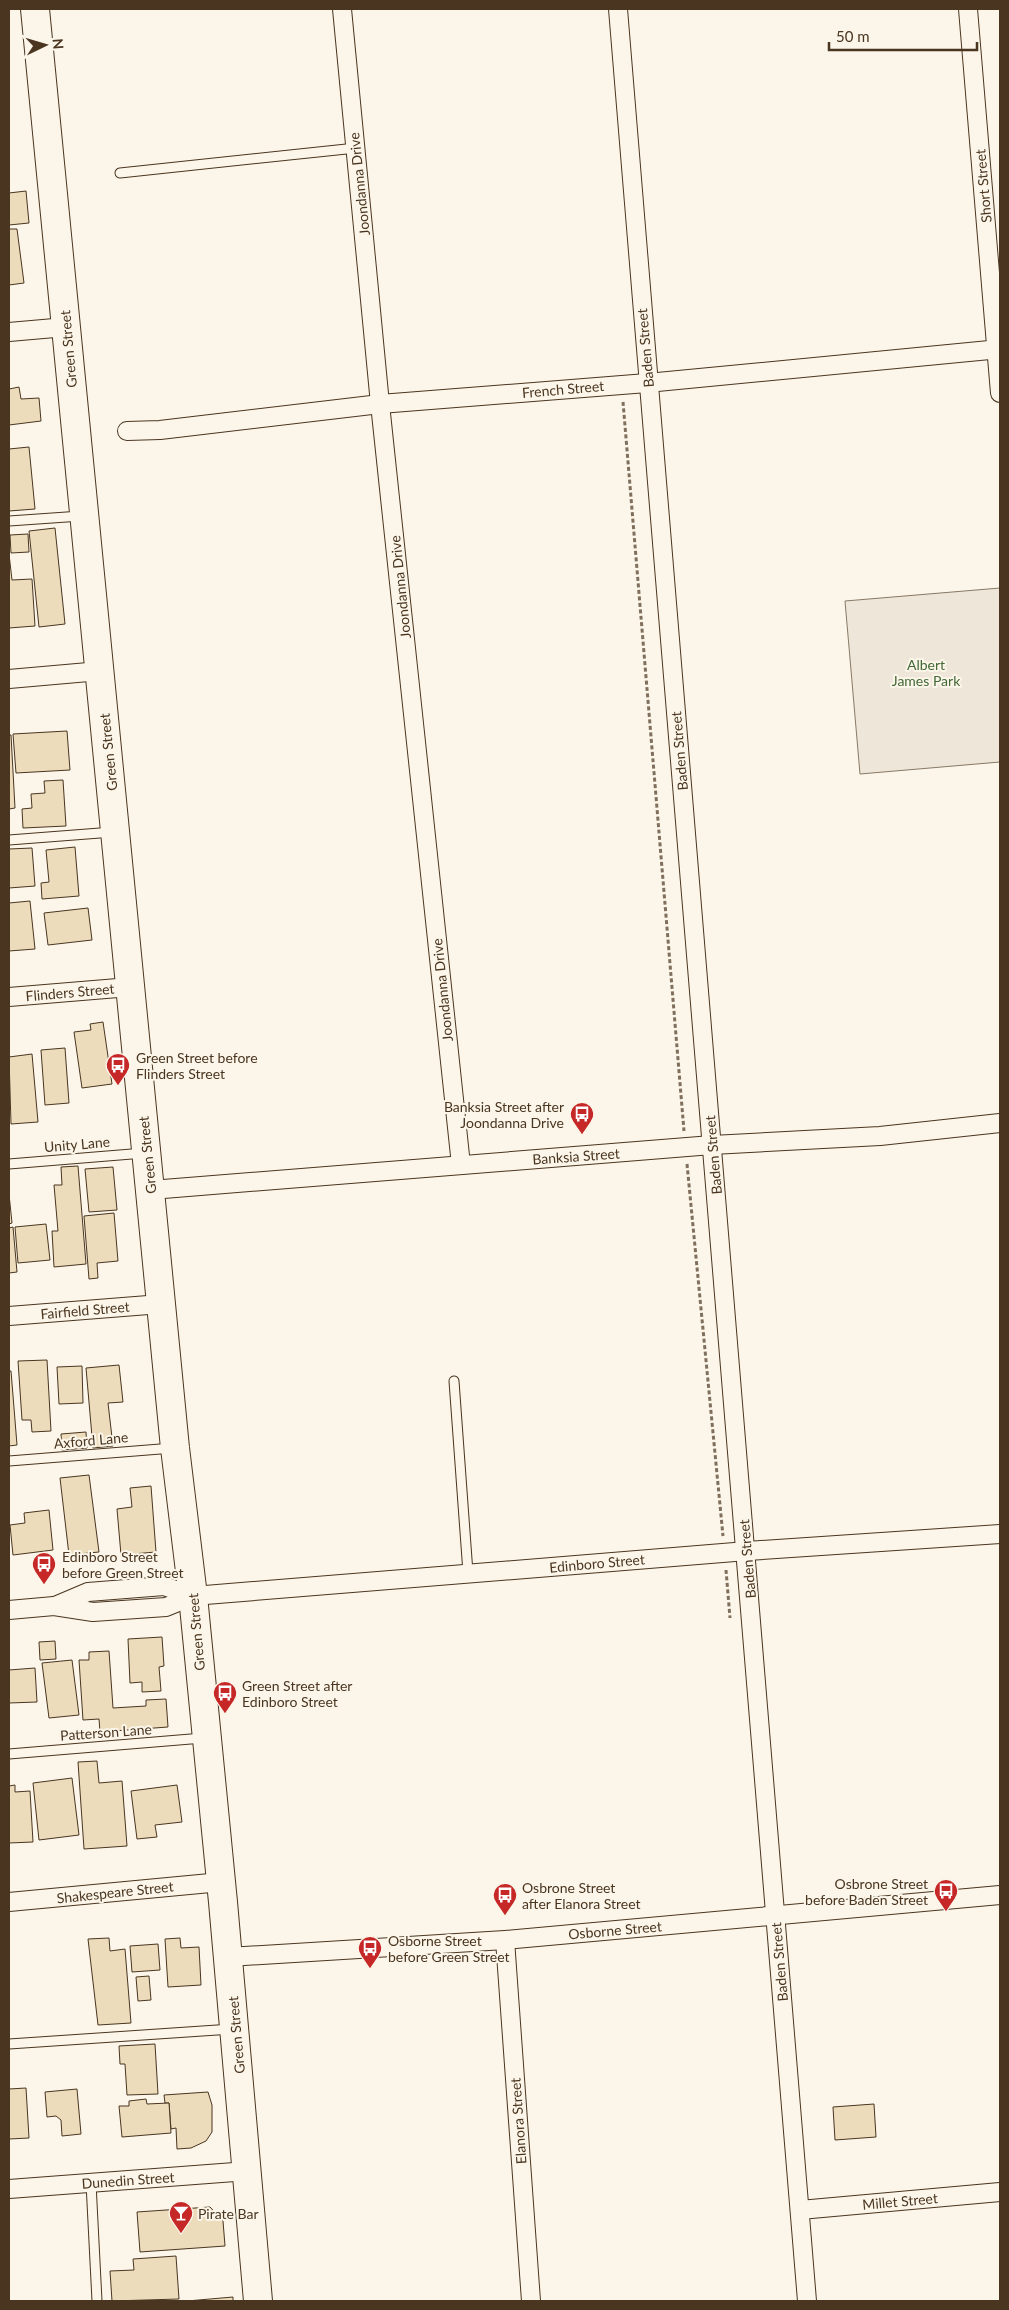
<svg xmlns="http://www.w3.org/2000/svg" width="1009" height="2310" viewBox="0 0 1009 2310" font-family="Lato,sans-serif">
<rect width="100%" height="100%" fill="#fbf6e9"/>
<path fill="#ede6d9" stroke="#887966" d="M1000,588V762L860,774L845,601Z"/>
<g fill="#ecdcbc" stroke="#4a3520">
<path d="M26,191L29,223L9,225V193Z"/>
<path d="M9,229H17L24,283L9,285Z"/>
<path d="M19,387L21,399L39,398L41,421L9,425V389Z"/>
<path d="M29,447L35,509L9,511V449Z"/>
<path d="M55,528L65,624L39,627L29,531Z"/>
<path d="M28,534L29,552L11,553L10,535Z"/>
<path d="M9,554L12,580L32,579L35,626L9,628Z"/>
<path d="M67,731L70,770L16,773L13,734Z"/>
<path d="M9,735H11L15,808L9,809Z"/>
<path d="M63,780L66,826L23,828L22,809L32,808L31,794L45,793L44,781Z"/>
<path d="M75,847L79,896L42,899L41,883L49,882L46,850Z"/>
<path d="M32,848L35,886L9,888V849Z"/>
<path d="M30,901L35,949L9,951V903Z"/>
<path d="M88,908L92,940L48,945L44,913Z"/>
<path d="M103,1022L112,1084L82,1088L74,1032L91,1030L90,1024Z"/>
<path d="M65,1048L69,1103L45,1105L41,1050Z"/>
<path d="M32,1054L38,1122L11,1124L9,1057Z"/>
<path d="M78,1166L86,1264L54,1267L52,1231H58L54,1185H62L61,1167Z"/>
<path d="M113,1167L117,1210L89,1212L85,1169Z"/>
<path d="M9,1194L12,1223L9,1224Z"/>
<path d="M114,1213L118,1261L97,1263L98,1278L89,1279L84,1216Z"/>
<path d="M46,1224L50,1260L18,1263L15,1227Z"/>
<path d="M13,1227L17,1272L9,1273V1228Z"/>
<path d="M47,1360L51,1431L32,1432L31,1420H22L18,1361Z"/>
<path d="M119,1365L123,1402L108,1403L113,1446L93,1448L86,1368Z"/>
<path d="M82,1366L83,1403L59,1404L57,1367Z"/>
<path d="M9,1371H11L17,1445L9,1446Z"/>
<path d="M86,1432L87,1448L62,1450L61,1434Z"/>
<path d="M89,1475L99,1552L69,1555L60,1478Z"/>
<path d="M151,1486L156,1552L121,1555L117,1509L132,1507L130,1488Z"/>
<path d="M49,1510L53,1550L13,1555L10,1525L25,1523L24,1513Z"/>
<path d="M162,1637L164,1666L159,1667L161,1691L142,1692V1682L130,1683L128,1639Z"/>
<path d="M55,1641L56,1659L40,1660L39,1642Z"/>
<path d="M109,1651L113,1708L146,1706V1700L166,1699L168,1727L100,1732L99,1719L83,1720L79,1660H89V1652Z"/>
<path d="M72,1660L79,1715L49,1718L42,1663Z"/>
<path d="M35,1668L37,1702L9,1703V1670Z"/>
<path d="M97,1761L99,1783L122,1781L127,1846L84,1849L78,1762Z"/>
<path d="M72,1778L79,1835L39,1840L33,1783Z"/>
<path d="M15,1785V1792L30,1791L33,1842L9,1843V1786Z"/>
<path d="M177,1785L182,1822L155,1825L157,1837L137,1839L131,1791Z"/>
<path d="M109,1938L110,1951L125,1949L131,2023L98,2025L88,1939Z"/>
<path d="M180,1938L181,1948L199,1947L201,1985L168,1987L165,1939Z"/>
<path d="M158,1944L160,1970L132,1972L130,1946Z"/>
<path d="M149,1976L151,2000L138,2001L136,1977Z"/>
<path d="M155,2044L158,2094L127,2095L125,2064H120L119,2046Z"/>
<path d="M26,2088L29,2138L9,2139V2089Z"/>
<path d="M77,2089L81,2134L62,2136L61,2120L56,2116L47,2117L45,2092Z"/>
<path d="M208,2092L212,2105V2132L206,2141L191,2148L177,2149L176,2128L171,2129L169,2103H165L164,2095Z"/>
<path d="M146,2099L147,2104L169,2103L171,2133L122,2137L119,2106H129V2101Z"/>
<path d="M874,2104L876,2137L835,2140L833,2107Z"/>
<path d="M210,2207L223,2221L225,2246L140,2252L137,2212Z"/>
<path d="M176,2256L179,2299L112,2301L110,2271L134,2270L133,2259Z"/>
<path d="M233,2297V2301H187Z"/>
</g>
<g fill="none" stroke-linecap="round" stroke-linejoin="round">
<g stroke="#4a3520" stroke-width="11">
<g id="service">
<path d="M120,173L356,148"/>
<path d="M9,521L81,516"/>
<path d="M9,840L113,832"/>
<path d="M9,1164L144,1153"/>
<path d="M454,1381L468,1573"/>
<path d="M9,1461L173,1448"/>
<path d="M9,1754L203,1738"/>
<path d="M9,2044L232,2029"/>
<path d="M91,2183L97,2301"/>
</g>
</g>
<g stroke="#4a3520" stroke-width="20">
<g id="minor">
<path d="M342,9L380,404L461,1165"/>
<path d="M618,9L807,2301"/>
<path d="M968,9L1000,393"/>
<path d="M9,332L66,327"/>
<path d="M127,431L160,430L380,404L647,383L1000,349"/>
<path d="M9,679L100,671"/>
<path d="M9,997L130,987"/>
<path d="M151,1190L712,1145L880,1136L1000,1123"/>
<path d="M9,1316L161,1304"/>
<path d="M55,1606L88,1592L164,1586L193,1596"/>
<path d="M9,1610L54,1606L93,1612L166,1607L193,1596L747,1551L1000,1534"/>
<path d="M9,1902L221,1882"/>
<path d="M505,1940L531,2301"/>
<path d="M228,1957L505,1940L1000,1895"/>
<path d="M9,2189L248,2171"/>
<path d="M800,2210L1000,2192"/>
</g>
</g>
<g stroke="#4a3520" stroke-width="30">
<path id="primary" d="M35,9L175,1448L193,1596L223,1902L258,2301"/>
</g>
<g stroke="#7f6f5c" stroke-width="3" stroke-dasharray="4 2.5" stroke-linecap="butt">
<path d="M623,402L684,1131"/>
<path d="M687,1164L723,1536"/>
<path d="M726,1570L730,1618"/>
</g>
<use href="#service" stroke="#fbf6e9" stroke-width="9"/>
<use href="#minor" stroke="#fbf6e9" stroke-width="18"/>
<use href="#primary" stroke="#fbf6e9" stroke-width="28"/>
</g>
<defs>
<g id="bus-pin" transform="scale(1.25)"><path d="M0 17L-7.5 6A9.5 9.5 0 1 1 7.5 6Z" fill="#c62828" stroke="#fbf6e9"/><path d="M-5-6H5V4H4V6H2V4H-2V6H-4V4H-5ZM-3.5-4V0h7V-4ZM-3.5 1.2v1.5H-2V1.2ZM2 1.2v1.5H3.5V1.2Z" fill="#fff"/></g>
<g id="bar-pin" transform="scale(1.25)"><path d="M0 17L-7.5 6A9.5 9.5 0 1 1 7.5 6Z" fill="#c62828" stroke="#fbf6e9"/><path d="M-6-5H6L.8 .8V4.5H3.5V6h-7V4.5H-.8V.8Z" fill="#fff"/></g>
</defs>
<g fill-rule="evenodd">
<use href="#bus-pin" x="118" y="1065"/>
<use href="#bus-pin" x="582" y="1114"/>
<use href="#bus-pin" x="44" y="1564"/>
<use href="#bus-pin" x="225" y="1693"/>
<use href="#bus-pin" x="946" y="1891"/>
<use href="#bus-pin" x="505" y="1895"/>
<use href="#bus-pin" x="370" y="1948"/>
<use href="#bar-pin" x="181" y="2213"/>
</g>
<g text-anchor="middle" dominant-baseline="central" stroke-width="4" stroke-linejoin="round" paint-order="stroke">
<g font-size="14" fill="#4a3520" stroke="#fbf6e9">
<text transform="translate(359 184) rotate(-96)">Joondanna Drive</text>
<text transform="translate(983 186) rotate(-95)">Short Street</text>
<text transform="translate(645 348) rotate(-95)">Baden Street</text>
<text transform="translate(68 349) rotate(-95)">Green Street</text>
<text transform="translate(563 389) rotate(-5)">French Street</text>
<text transform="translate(400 587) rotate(-96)">Joondanna Drive</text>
<text transform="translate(679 751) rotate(-95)">Baden Street</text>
<text transform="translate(108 752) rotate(-96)">Green Street</text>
<text transform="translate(442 990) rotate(-96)">Joondanna Drive</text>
<text transform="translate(70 992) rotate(-5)">Flinders Street</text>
<text transform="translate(77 1144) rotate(-5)">Unity Lane</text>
<text transform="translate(147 1155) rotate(-96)">Green Street</text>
<text transform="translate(713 1155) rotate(-95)">Baden Street</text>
<text transform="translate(576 1156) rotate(-4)">Banksia Street</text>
<text transform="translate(85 1310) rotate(-5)">Fairfield Street</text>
<text transform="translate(91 1440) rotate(-5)">Axford Lane</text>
<text transform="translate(747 1559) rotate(-95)">Baden Street</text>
<text transform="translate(597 1563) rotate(-5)">Edinboro Street</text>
<text transform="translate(196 1632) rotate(-95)">Green Street</text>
<text transform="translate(106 1732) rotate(-4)">Patterson Lane</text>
<text transform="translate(115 1892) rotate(-6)">Shakespeare Street</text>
<text transform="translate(615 1930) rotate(-5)">Osborne Street</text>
<text transform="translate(779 1962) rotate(-95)">Baden Street</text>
<text transform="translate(236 2035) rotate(-95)">Green Street</text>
<text transform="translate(518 2121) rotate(-94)">Elanora Street</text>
<text transform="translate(128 2180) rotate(-4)">Dunedin Street</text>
<text transform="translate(900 2201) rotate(-5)">Millet Street</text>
</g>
<g font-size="14" fill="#436837" stroke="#fbf6e9">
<text x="926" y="664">Albert<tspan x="926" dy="16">James Park</tspan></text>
</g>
<g font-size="14" fill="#4a3520" stroke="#fbf6e9" text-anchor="start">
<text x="136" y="1057">Green Street before<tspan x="136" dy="16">Flinders Street</tspan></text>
<text x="564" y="1106" text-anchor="end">Banksia Street after<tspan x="564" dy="16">Joondanna Drive</tspan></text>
<text x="62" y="1556">Edinboro Street<tspan x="62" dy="16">before Green Street</tspan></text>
<text x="242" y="1685">Green Street after<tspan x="242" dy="16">Edinboro Street</tspan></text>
<text x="928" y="1883" text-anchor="end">Osbrone Street<tspan x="928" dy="16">before Baden Street</tspan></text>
<text x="522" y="1887">Osbrone Street<tspan x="522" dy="16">after Elanora Street</tspan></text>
<text x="388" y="1940">Osborne Street<tspan x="388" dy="16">before Green Street</tspan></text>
<text x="198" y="2213">Pirate Bar</text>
</g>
</g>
<rect width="1009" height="2310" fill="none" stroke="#4a3520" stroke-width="20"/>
<g transform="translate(45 45) rotate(85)" stroke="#fbf6e9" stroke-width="4" paint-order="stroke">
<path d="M0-4L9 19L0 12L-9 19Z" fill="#4a3520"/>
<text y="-8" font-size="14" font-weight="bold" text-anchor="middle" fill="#4a3520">N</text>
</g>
<path d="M829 42v8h148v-8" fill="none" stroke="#4a3520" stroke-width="2.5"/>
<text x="836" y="42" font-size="15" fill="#4a3520" stroke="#fbf6e9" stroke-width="4" paint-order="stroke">50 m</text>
</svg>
